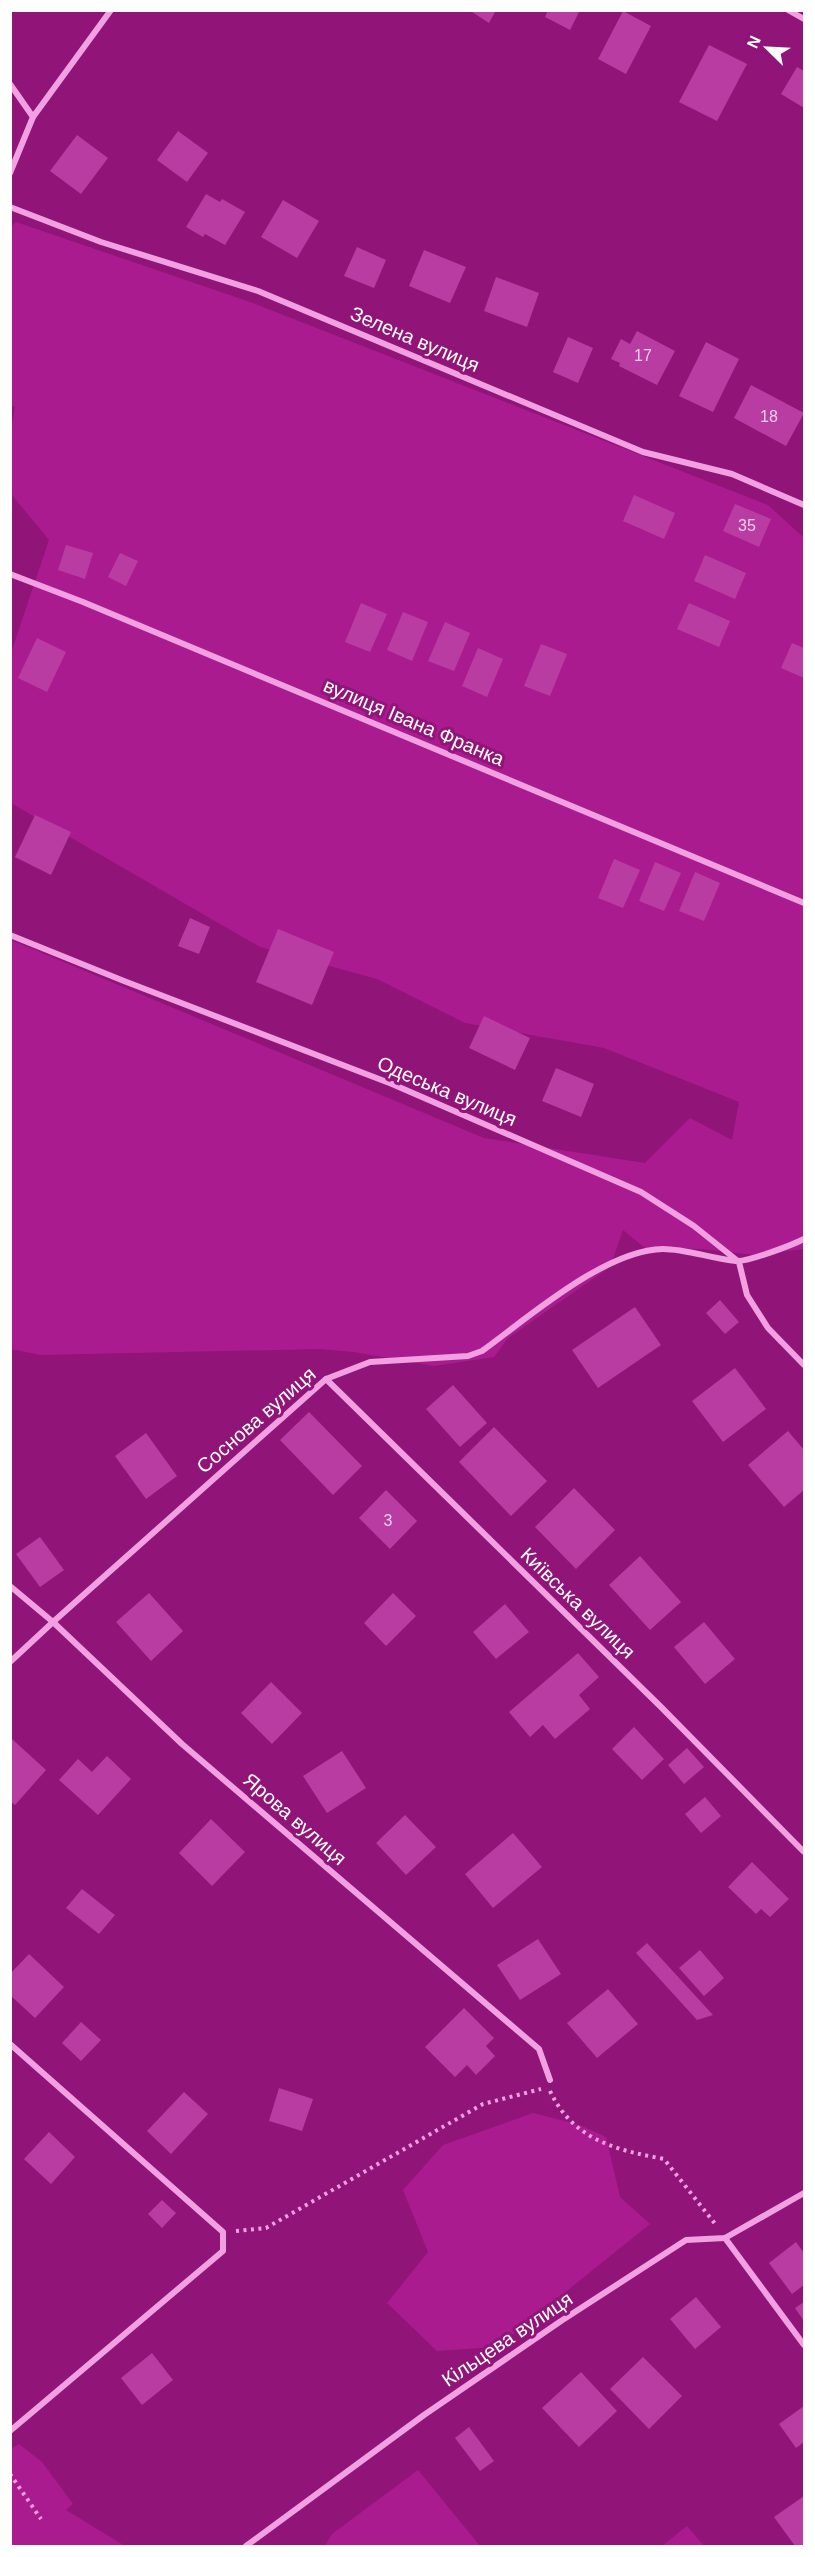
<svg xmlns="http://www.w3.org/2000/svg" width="815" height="2557" viewBox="0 0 815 2557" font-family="Arial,sans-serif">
<rect width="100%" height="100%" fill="#911478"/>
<g fill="#ab1b90">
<path d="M16,222L253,303L768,505L804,538V1249L754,1255L701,1249L645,1248L623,1230L610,1267L508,1338L494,1357L434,1366L354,1352L319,1349L41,1355L11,1349V940L484,1138L645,1163L690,1118L732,1140L739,1102L604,1048L465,1023L377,979L260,947L11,803V653L49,540L11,494V430L15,407L10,405V227Z"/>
<path d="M533,2113L580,2125L606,2137L620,2197L650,2224L497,2347L437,2351L387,2303L428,2252L403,2190L443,2145Z"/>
<path d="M19,2444L42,2462L73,2504L66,2510L125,2546H11V2449Z"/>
<path d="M418,2470L480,2546H325L332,2534Z"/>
<path d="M687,2526L704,2546H662Z"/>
</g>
<g fill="#b93ca2">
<path d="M469,10H496L489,23Z"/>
<path d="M548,10H580L570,30L545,17Z"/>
<path d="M623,11L651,26L626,74L598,59Z"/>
<path d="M709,45L747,64L717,121L679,102Z"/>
<path d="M797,67L804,71V108L781,94Z"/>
<path d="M178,131L208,153L187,182L157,160Z"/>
<path d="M77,135L108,158L81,194L50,171Z"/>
<path d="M206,194L220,202L222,199L245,212L225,245L205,234L203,237L186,227Z"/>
<path d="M283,200L319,221L297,258L261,237Z"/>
<path d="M357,247L386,260L374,288L344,276Z"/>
<path d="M424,250L466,267L450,303L409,286Z"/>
<path d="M496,277L539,293L527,327L484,311Z"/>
<path d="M637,331L675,351L657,385L619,366L620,363L611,359L621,339L630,344Z"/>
<path d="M568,337L593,348L578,383L553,372Z"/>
<path d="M706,342L739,359L713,412L679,396Z"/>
<path d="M751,385L804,413L786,446L734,418Z"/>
<path d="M634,495L675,513L664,539L623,521Z"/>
<path d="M735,504L771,519L759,547L723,531Z"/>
<path d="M66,545L93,553L85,579L58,570Z"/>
<path d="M120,553L138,561L126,586L108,577Z"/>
<path d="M705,555L746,573L735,599L694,581Z"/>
<path d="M361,603L387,614L370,652L345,642Z"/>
<path d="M689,603L730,621L719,647L677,629Z"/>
<path d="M403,612L428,622L412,661L387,650Z"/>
<path d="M445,622L470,633L454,671L428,661Z"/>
<path d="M37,638L66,652L47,692L18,678Z"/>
<path d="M792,643L804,648V678L781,668Z"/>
<path d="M541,644L567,654L550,696L524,686Z"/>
<path d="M478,648L503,659L487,697L462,686Z"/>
<path d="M35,815L71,832L51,875L15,857Z"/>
<path d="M614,859L640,870L623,908L598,898Z"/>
<path d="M655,862L681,873L664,911L639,901Z"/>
<path d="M695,872L720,883L704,921L679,911Z"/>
<path d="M190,918L210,927L199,954L178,946Z"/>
<path d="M278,929L334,952L312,1005L256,982Z"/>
<path d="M484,1016L530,1038L515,1070L469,1048Z"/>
<path d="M556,1068L594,1084L581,1117L542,1101Z"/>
<path d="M720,1300L739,1322L725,1334L706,1313Z"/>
<path d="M635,1307L661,1345L598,1388L572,1350Z"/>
<path d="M735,1368L766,1409L723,1442L692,1401Z"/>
<path d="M453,1385L487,1423L460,1447L426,1409Z"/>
<path d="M309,1412L362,1466L333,1495L280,1440Z"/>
<path d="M494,1427L547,1481L511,1516L459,1462Z"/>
<path d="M788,1431L804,1450V1490L784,1507L748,1465Z"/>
<path d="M146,1433L177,1476L146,1499L115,1456Z"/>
<path d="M574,1488L615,1530L576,1569L535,1527Z"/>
<path d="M386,1490L417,1521L390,1549L359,1518Z"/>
<path d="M40,1537L64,1570L40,1587L16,1554Z"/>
<path d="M640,1556L681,1602L650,1630L609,1585Z"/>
<path d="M149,1593L183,1631L151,1661L116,1622Z"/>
<path d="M393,1593L416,1616L386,1646L364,1623Z"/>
<path d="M505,1604L529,1632L496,1659L473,1632Z"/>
<path d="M704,1622L735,1659L705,1684L674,1647Z"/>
<path d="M578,1653L599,1677L579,1695L590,1709L555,1739L543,1725L530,1737L509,1712Z"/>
<path d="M271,1682L302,1713L272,1744L241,1713Z"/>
<path d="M634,1727L664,1759L642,1780L612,1749Z"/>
<path d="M12,1739L46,1770L15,1805L10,1801Z"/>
<path d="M687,1748L704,1767L684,1784L668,1765Z"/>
<path d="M342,1751L366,1788L327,1813L303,1776Z"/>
<path d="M107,1756L131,1779L98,1815L59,1780L78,1759L92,1772Z"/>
<path d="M705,1797L721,1816L701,1833L685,1814Z"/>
<path d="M405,1815L436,1847L406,1875L376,1843Z"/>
<path d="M211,1819L245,1852L212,1886L179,1853Z"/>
<path d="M513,1833L542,1867L493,1908L465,1874Z"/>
<path d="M752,1862L789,1899L770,1917L761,1909L756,1914L728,1887Z"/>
<path d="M82,1889L115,1915L99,1934L66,1908Z"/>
<path d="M538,1939L561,1974L520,2000L497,1965Z"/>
<path d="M647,1943L713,2015L697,2020L636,1953Z"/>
<path d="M700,1950L724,1978L704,1996L679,1968Z"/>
<path d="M29,1954L64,1987L35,2018L10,1995V1974Z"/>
<path d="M608,1989L638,2024L597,2058L567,2023Z"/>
<path d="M464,2008L494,2038L486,2046L495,2056L476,2075L467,2065L455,2077L425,2047Z"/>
<path d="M81,2022L101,2040L81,2061L62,2043Z"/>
<path d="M279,2088L313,2099L302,2131L269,2121Z"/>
<path d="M184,2092L208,2114L171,2154L147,2131Z"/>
<path d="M49,2132L75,2157L51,2184L24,2159Z"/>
<path d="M162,2200L176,2213L162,2228L148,2214Z"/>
<path d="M796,2242L804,2253V2285L792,2294L769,2263Z"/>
<path d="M696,2297L721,2327L695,2349L670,2319Z"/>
<path d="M804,2302V2321L795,2308Z"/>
<path d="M152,2353L173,2380L142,2405L121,2378Z"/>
<path d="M643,2357L682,2396L649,2429L610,2389Z"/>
<path d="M581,2372L617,2411L579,2447L542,2408Z"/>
<path d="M804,2406V2442L796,2448L779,2424Z"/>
<path d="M469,2427L494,2461L480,2471L455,2438Z"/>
<path d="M804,2496V2546H795L774,2517Z"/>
</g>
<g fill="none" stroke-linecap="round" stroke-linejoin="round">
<g stroke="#f1a0e2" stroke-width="4" stroke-dasharray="3 4.5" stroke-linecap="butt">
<path d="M550,2091C573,2140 616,2150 664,2159L716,2225"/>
<path d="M236,2231L266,2228L483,2104L541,2089"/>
<path d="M10,2474L41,2519"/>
</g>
<g stroke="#f1a0e2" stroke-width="6">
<path d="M788,10L804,19"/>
<path d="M10,84L33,117L10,173"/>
<path d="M33,117L111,10"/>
<path d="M10,207L101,242L258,291L643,452L732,474L804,505"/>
<path d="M10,574L83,602L804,903"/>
<path d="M10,935L124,981L392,1084L641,1192L694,1226L739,1262L747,1295L768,1328L804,1365"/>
<path d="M326,1379L660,1706L804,1852"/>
<path d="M10,1586L53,1622L182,1744L539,2049L550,2080"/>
<path d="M10,1662L53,1622L326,1379L370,1362L468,1356L482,1351C529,1317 605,1250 663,1249C687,1249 712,1259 736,1261C748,1262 792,1245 804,1239"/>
<path d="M10,2044L223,2232V2251L10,2431"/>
<path d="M725,2238L804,2345"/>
<path d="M246,2546L424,2415L561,2321L686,2240L725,2238L804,2193"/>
</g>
</g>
<g text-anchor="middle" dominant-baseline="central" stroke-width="6" stroke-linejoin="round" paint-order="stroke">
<g font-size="16" fill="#eecee8">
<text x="643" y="355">17</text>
<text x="769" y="416">18</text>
<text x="747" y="525">35</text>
<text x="388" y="1520">3</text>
</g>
<g font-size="20" fill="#fff" stroke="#911478">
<text transform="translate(415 339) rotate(23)">Зелена вулиця</text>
<text transform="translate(414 722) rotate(23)">вулиця Івана Франка</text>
<text transform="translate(447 1091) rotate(23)">Одеська вулиця</text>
<text transform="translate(256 1420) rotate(-41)">Соснова вулиця</text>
<text transform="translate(578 1603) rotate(44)">Київська вулиця</text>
<text transform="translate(295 1819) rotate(41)">Ярова вулиця</text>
<text transform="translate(507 2339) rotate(-34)">Кільцева вулиця</text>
</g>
</g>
<rect width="815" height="2557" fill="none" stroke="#ffffff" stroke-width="24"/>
<g transform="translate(767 48) rotate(294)" stroke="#911478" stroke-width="4.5" paint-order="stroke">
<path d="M0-4.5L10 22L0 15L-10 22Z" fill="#ffffff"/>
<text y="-9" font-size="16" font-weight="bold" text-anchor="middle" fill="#ffffff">N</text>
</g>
</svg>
